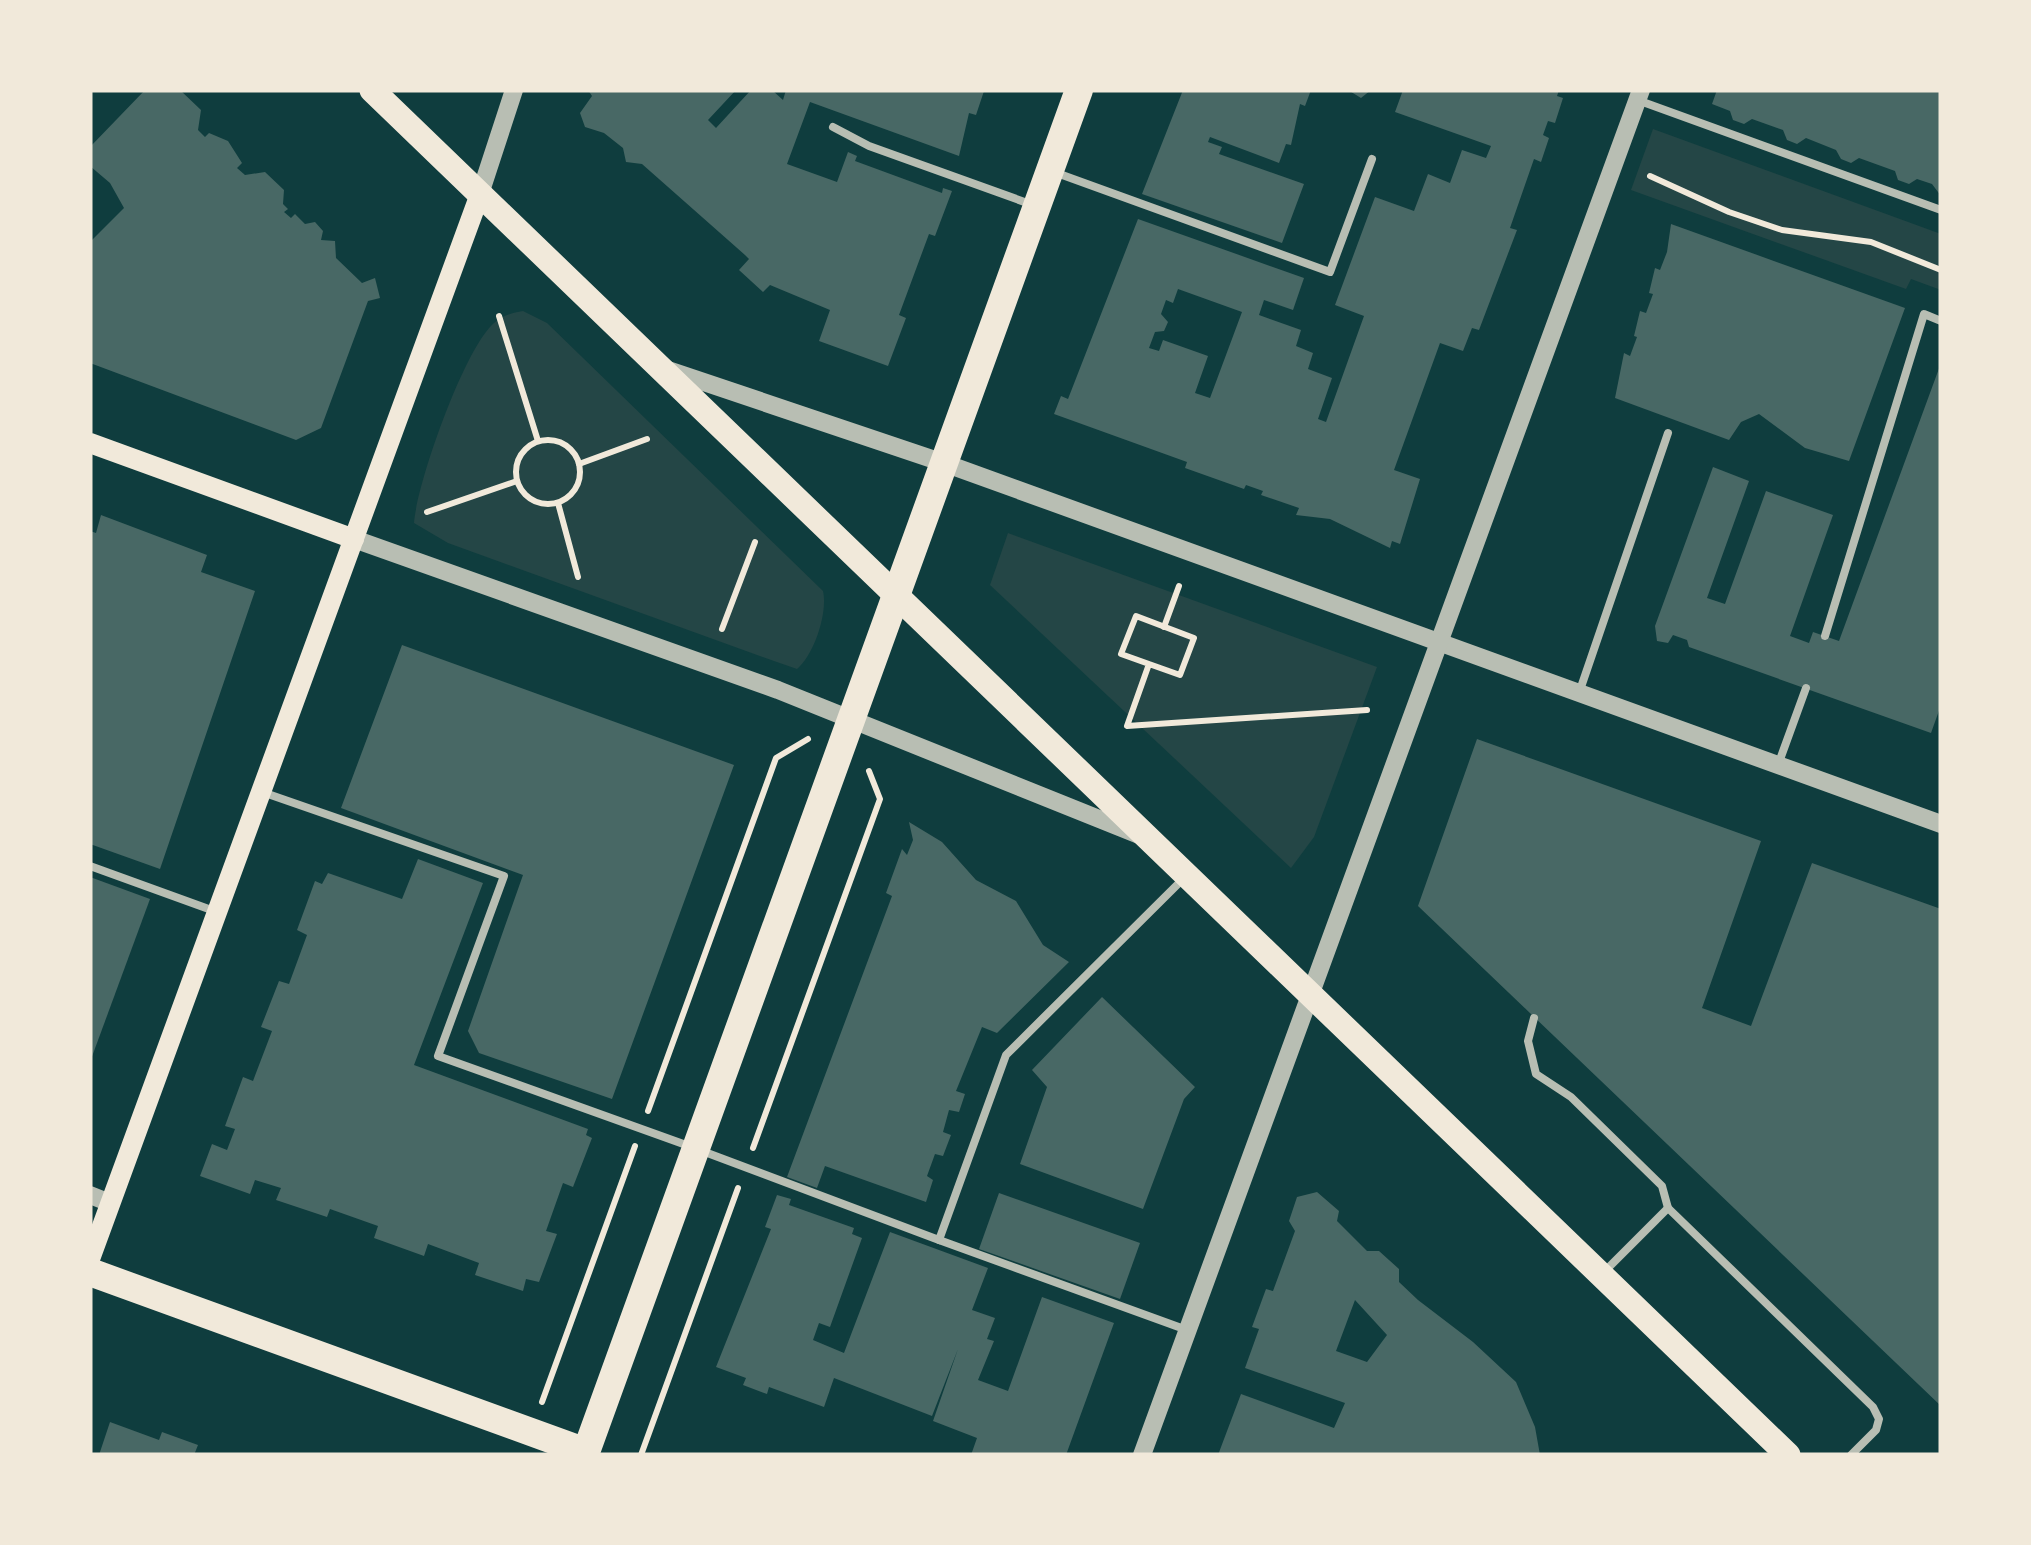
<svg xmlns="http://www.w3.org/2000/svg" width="2031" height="1545" viewBox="0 0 2031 1545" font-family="Barlow,sans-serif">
<rect width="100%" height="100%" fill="#0f3d3e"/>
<g fill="#244646">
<path d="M1653,129L1941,234V290L1911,279L1906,289L1631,190Z"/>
<path d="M523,311L547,323L823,591C828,613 814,655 797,669L774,661L448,543L414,523C417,483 464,349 494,323C503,315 512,313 523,311Z"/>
<path d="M1008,533L1377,667L1314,837L1291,868L990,585Z"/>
</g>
<g fill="#486865" fill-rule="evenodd">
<path d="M145,90H180L201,110L198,130L205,137L209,133L228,141L242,163L237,168L245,175L265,172L284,190L283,204L288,209L284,212L291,218L295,214L305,224L315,222L323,231L321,240L335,241L336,258L362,283L375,278L380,298L368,301L321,428L296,440L90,363V242L124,208L110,183L90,166V147Z"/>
<path d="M588,90H736L708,120L716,128L751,90H772L783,100L786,90L984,91L976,115L969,113L959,156L810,102L787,164L837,182L848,152L857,156L855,161L942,193L943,188L952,191L935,236L929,234L899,315L906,318L888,366L819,341L830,310L770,285L763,292L739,270L749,259L745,255L642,164L626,162L623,148L604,133L585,127L580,113L592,96Z"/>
<path d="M1183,90H1311L1305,106L1300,104L1291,145L1286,144L1279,163L1210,137L1208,142L1222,147L1219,154L1304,184L1282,243L1142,194Z"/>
<path d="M1348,90H1371L1361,98Z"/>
<path d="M1403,90H1559L1557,96L1563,98L1555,123L1548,121L1543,135L1549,138L1541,162L1534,159L1510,228L1517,230L1479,330L1472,328L1463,351L1440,343L1394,470L1420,479L1400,544L1392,541L1390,548L1330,519L1296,515L1299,508L1261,495L1263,491L1246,485L1244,489L1185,468L1187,462L1054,414L1061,396L1068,399L1138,219L1304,278L1293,310L1264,300L1259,315L1301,330L1296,346L1313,353L1308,369L1332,378L1318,419L1326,422L1364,316L1335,305L1375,197L1414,211L1428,174L1450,183L1462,150L1486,158L1491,146L1395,112ZM1178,289L1242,312L1210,398L1195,393L1208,356L1163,340L1159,351L1149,348L1155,332L1164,331L1168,322L1161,314L1166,300L1173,303Z"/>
<path d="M1717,90H1941V196L1932,184L1917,179L1909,184L1898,180L1895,171L1859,158L1851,163L1841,159L1836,150L1806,138L1797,144L1787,140L1783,130L1752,119L1744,124L1733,120L1730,111L1712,104Z"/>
<path d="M1671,224L1905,308L1849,461L1805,448L1759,414L1741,422L1729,440L1615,398L1624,353L1630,356L1637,337L1634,336L1640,311L1646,313L1653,294L1649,293L1655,268L1660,270L1667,252Z"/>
<path d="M1941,363V705L1931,733L1689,647L1687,640L1673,635L1668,643L1657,641L1655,626L1713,467L1749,481L1707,598L1725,604L1766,491L1833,515L1790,636L1809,643L1813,632L1839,641Z"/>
<path d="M101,515L207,555L201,572L255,591L160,869L90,844V531L96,533Z"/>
<path d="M402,645L734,765L612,1099L479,1053L468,1031L523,875L341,808Z"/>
<path d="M1477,739L1761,841L1702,1008L1751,1026L1812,863L1941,909V1406L1418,906Z"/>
<path d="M909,822L942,842L976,880L1016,901L1043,945L1069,962L997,1033L982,1027L956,1091L965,1094L959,1112L949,1110L943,1132L951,1135L943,1156L935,1154L927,1176L933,1180L926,1202L825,1166L817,1188L787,1177L892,896L886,893L902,849L907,855L913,840Z"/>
<path d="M418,859L483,883L414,1065L588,1129L586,1135L592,1138L573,1187L563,1183L546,1231L557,1234L539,1282L526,1279L523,1291L475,1275L479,1263L428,1244L424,1256L374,1238L378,1226L330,1209L327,1217L276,1200L281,1188L255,1180L250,1194L200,1176L212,1144L227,1150L235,1129L225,1126L243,1077L253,1081L272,1031L261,1027L279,981L289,984L307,935L297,930L315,881L322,884L328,873L402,899Z"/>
<path d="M90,877L150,899L90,1062Z"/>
<path d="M1102,997L1195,1087L1184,1099L1143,1209L1020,1164L1047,1087L1032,1070Z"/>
<path d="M1317,1192L1339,1211L1337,1221L1367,1251H1379L1399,1269V1282L1418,1300L1473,1342L1516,1382L1535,1427L1540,1455H1218L1241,1394L1334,1428L1345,1403L1245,1368L1259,1329L1252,1327L1266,1289L1273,1291L1295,1231L1289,1221L1297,1197ZM1355,1300L1387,1335L1367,1362L1336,1351Z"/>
<path d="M999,1193L1140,1243L1120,1299L979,1249Z"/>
<path d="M777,1195L791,1199L789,1205L854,1228L852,1234L862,1238L830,1327L819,1323L813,1340L844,1353L890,1232L988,1268L972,1310L995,1318L987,1339L994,1341L978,1380L1008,1391L1042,1297L1114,1323L1066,1455H971L977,1438L933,1421L958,1349L932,1416L834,1378L824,1407L769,1387L767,1394L743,1385L746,1378L716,1367L771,1229L765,1227Z"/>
<path d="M110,1422L159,1440L162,1432L198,1445L194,1455H99Z"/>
</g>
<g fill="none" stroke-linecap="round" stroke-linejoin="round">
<g stroke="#f1e9da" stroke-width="6">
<path d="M1650,176L1729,212L1782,230L1871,242L1941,270"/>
<path d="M499,316L538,441"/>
<circle cx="548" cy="472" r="32"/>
<path d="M579,464L647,439"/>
<path d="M558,503L578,577"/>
<path d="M427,512L517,481"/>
<path d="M1164,627L1179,586"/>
<path d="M722,629L755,542"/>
<path d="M1149,664L1180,675L1194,638L1136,616L1121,654L1149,664L1127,726L1367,710"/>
<path d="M648,1111L776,758L808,739"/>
<path d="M753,1148L880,799L869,771"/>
<path d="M542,1402L635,1146"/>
<path d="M641,1455L738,1188"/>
</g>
<g stroke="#b8beb3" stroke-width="8">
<path d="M1640,101L1941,210"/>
<path d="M833,127L869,146L1033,205"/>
<path d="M1054,172L1330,272L1372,159"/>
<path d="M1825,636L1924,314L1941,321"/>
<path d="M1579,693L1668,433"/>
<path d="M1778,765L1806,688"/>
<path d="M265,793L504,876L438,1056L689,1146"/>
<path d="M90,866L217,912"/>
<path d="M1534,1018L1528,1041L1536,1074L1571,1097L1662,1186L1668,1208L1873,1407L1879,1419L1876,1430L1851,1455"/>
<path d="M702,1151L939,1240L1006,1055L1184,878"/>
<path d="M939,1240L1187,1330"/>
<path d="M1604,1272L1668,1208"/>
</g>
<g stroke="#b8beb3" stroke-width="18">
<path d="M480,194L514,90"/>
<path d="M665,369L944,463L1941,824"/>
<path d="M354,539L778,690L1139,835"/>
<path d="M90,1195L110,1203"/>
<path d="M1142,1455L1641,90"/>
</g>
<g stroke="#f1e9da" stroke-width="20">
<path d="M90,443L354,539"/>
<path d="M90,1259L480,194"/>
</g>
<path stroke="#f1e9da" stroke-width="25" d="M372,90L1788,1455"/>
<path stroke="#f1e9da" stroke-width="28" d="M90,1272L586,1452L1079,90"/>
</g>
<rect width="2031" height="1545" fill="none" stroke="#f1e9da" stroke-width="185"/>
</svg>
